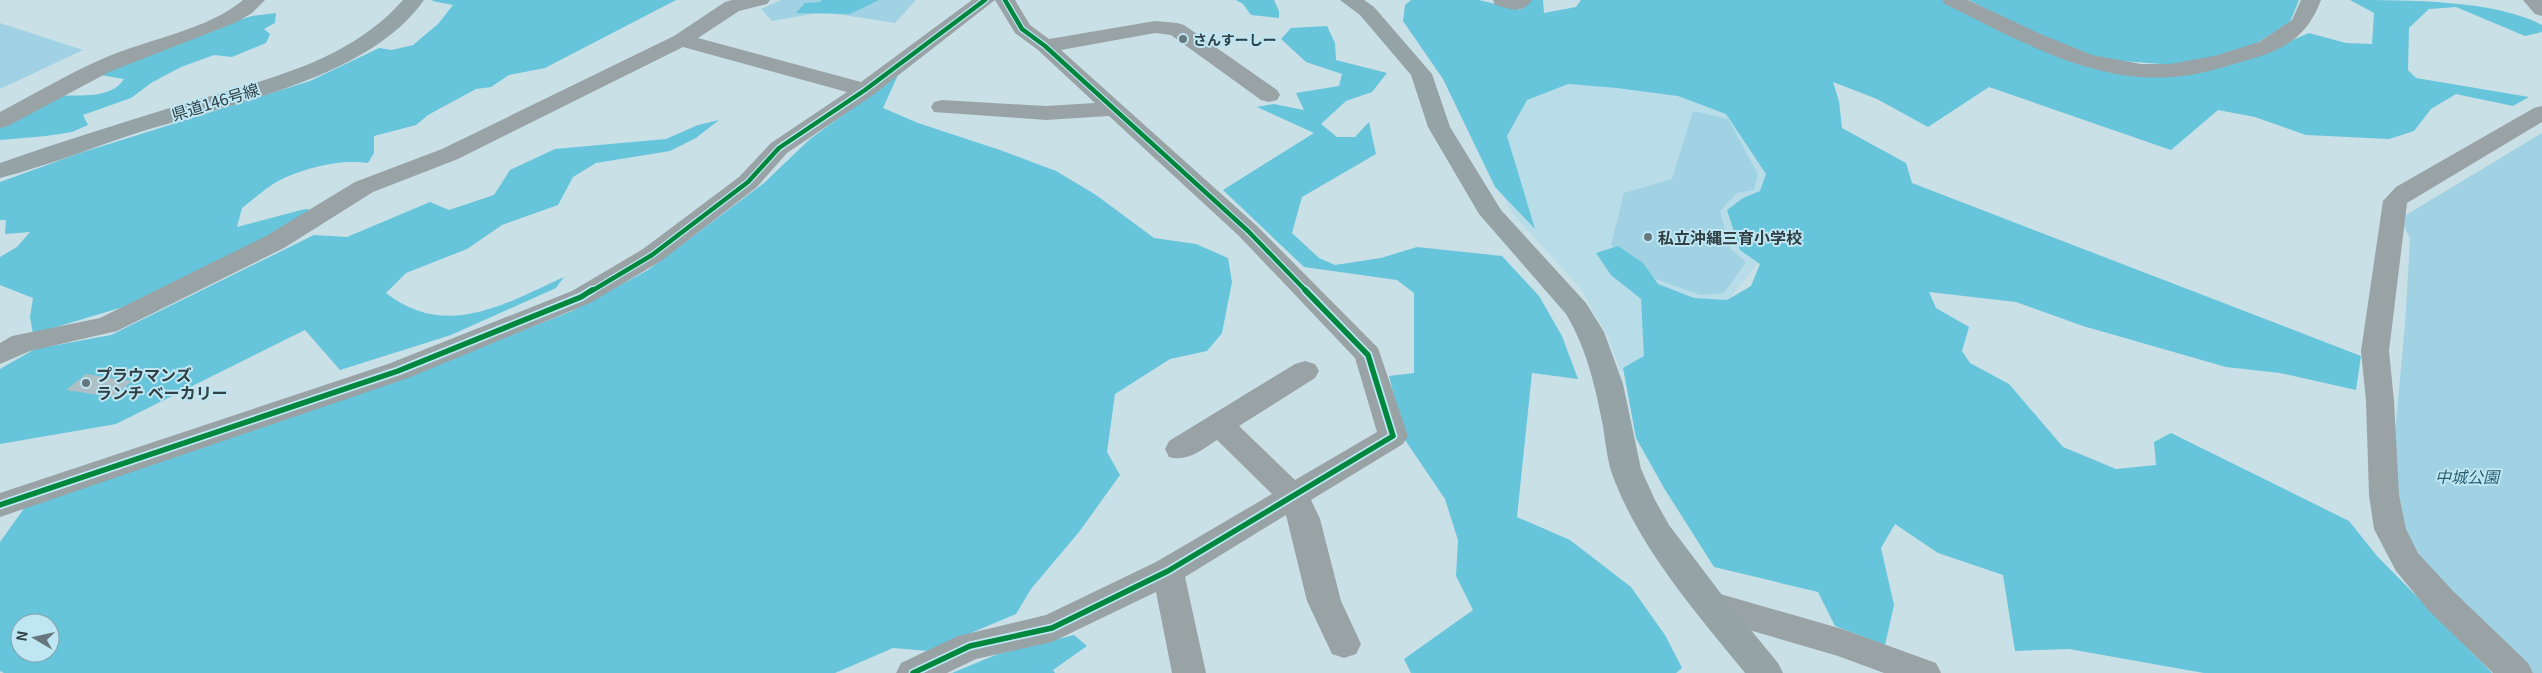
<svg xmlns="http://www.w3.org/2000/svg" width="2542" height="673" viewBox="0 0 2542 673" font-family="Georgia,'Noto Sans JP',serif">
<rect width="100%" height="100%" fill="#cae0e7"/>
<path fill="#b8dde9" d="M1567,75L1672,91L1728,112L1768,174L1759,262L1729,299L1621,372L1608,337L1581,289L1512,213L1476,143L1515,88Z"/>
<g fill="#a0d2e3">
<path d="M781,0H916L895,23L823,12L772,21L761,9Z"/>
<path d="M0,23L83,50L0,89Z"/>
<path d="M1693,111L1728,119L1758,174L1754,190L1737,193L1720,211L1730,248L1746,262L1724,293L1700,295L1651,277L1611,245L1624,193L1672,179Z"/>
<path d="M2542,133V673H2523L2439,586L2408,536L2390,486L2405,325L2410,239L2401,218Z"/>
</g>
<g fill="#66c4db" fill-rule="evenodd">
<path d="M433,0H676L545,68L509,75L491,87L476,89L428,115L416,125L374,136V153L368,163C340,159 309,167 284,178C269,185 255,198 242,208L237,227L305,209L314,210L270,239L133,304L33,334L30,317L33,298L0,285V257L17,247L30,232L5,234L6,220H0V182L80,153L310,81L379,48L392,50L413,45L438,24L453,5L432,1Z"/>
<path d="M821,0H879L850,14L796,13L805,3L821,2Z"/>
<path d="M1236,0H1274L1279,11V18L1251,15L1243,4Z"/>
<path d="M1411,0H1479L1520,10L1528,0H1543L1544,13L1576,7L1581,0H1944L2121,71L2268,51L2309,33L2346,43L2372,44L2374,13L2350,0C2406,0 2496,0 2542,25V32L2525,36L2456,7L2429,9L2409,28L2408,70L2416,78L2529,97L2513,106L2456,94L2431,109L2414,131L2389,139L2306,135L2255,117L2218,110L2171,150L1989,87L1928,127L1877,99L1833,82L1839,101L1842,128L1906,163L1912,183L2361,356L2356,390L2280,373L2226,367L2083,326L2016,302L1929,292L1936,308L1969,327L1962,351L1970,363L2009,384L2063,447L2116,469L2156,465L2154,442L2171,433L2349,521L2377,556L2492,673H2204L2069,649L2015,651L2003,575L1938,553L1895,524L1881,548L1894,605L1885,645L1835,626L1818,592L1714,567L1664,488L1636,438L1623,368L1644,356L1641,299L1611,275L1596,253L1618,246L1643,263L1658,284L1694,298L1727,300L1751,286L1760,264L1740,250L1727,210L1743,198L1760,191L1766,174L1726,114L1678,96L1617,88L1568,84L1527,100L1507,136L1535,229L1495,187L1443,79L1403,21L1405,5Z"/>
<path d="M1969,0H2299L2290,22L2257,43L2225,55L2175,65L2095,59L2052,42Z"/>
<path d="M276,13L275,23L264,29L270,34L266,43L232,57L214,55L181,67L151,83L131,98L83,115L88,125L72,132L46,136L0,140V128C12,121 48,98 59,96C81,94 110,100 124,79L100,75L232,22L252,16Z"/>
<path d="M1327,26L1335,43L1336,60L1387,73L1372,92L1346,101L1321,124L1337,137H1355L1369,122L1376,154L1302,197L1292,233L1319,258L1335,265L1381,258L1417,247L1502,256L1539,296L1562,336L1578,379L1532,373L1517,517L1570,540L1631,587L1665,635L1682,668L1676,673H1411L1404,659L1473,610L1456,576L1458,540L1445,499L1405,440L1389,376L1414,373V293L1397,280L1304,267L1223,190L1314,133L1257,107L1274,104L1304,110L1296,93L1339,86L1342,74L1306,62L1281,39L1291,28Z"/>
<path d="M898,75L883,108L918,123L1000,150L1056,171L1096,195L1154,238L1196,244L1228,258L1232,282L1222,333L1207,351L1170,359L1115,394L1107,452L1120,475L1079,532L1031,589L1016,614L928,651L893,648L835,673H4L0,671V542L25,507L405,377L572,311L648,270L764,183L810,139ZM20,623H50V653H20Z"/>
<path d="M719,120L696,138L670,151L596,163L573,177L558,205L502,225L467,249L406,273L386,293C446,340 505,304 564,277L556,288L451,335L340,370L305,330L116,424L0,444V369L35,349L111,335L314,235L347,237L430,202L449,210L494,195L510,170L555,149L666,139L698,125Z"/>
<path d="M1074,635L1087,646L1053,670L1055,673H952L998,654Z"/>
</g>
<path fill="#aec0c5" d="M86,374L132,381L113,397L66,390Z"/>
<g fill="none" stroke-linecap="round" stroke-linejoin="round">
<g fill="#99a3a6" fill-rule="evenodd">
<path d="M243,0H265L252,13L237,22L109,72L8,126L0,128V112C36,93 71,72 109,56C150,39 209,29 243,0Z"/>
<path d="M732,0H770L767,4L739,11L698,38L861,82L972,0H1015L1030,25L1049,39L1155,21L1177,23L1184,25L1277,90L1280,95L1277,100L1269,102L1261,100L1171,35L1155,33L1061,50L1257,226L1378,348L1408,436L1403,444L1311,500L1320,519L1341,601L1361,644L1356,654L1344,658L1332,654L1307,601L1286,515L1185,577L1206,673H1172L1156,592L1052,642L976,659L947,673H896L901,663L958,636L1046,615L1156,562L1272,494L1217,440C1201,450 1188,462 1169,457L1165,449L1169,441L1295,364L1305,361L1315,364L1319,371L1315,378L1239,426L1295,480L1377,432L1355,358L1239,236L1109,116L1046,120L934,112L931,107L934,102L942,100L1046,106L1095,103L1038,50L1015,33L995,0L873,95L787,153L757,187L661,261L590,303L408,378L0,517V493L388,364L572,291L643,249L739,177L771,143L847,92L683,47L458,159L373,192L284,248L117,331L30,351L0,364V343L12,336L100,318L266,236L355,182L442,149L674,36L725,2Z"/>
<path d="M1493,0H1532C1522,15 1510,9 1495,5Z"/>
<path d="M1942,0H1968L2038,33L2092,55L2141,64H2170L2214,56L2259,42L2292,20L2301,0H2321C2306,40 2281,51 2241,62C2218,69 2194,76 2171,77C2089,83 2015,38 1945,4Z"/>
<path d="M2523,0H2542V16L2535,14Z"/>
<path d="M2542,106V122L2407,203L2389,351L2394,401L2399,495L2406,529L2418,553L2453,591L2528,663L2533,673H2493L2429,611L2396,571L2374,529L2369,495L2366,401L2361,351L2383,201L2396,187L2534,108Z"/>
<path d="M1710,591L1842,629L1936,663L1941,673H1884L1838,656L1698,615L1693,605L1698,595Z"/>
</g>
<g fill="#96a3a6" fill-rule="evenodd">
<path d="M403,0H424C369,79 228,104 140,132C94,147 47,166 0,178V163C57,143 115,125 173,107C254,82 345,66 403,0Z"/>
<path d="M1340,0H1364L1374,7L1432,74L1450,127L1501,210L1586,303L1604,332L1623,384L1641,469L1655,500L1669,525L1722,595L1778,663L1783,673H1745C1695,611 1638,547 1611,471C1607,457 1605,440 1603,426C1595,386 1587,349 1566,314L1479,214L1428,127L1411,75L1360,15Z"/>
</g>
<g stroke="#bee6f3" stroke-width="7">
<g id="cycleway-far1">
<path d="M1005,0L1022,29L1045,46L1248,231L1307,292"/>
<path d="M590,292L652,255L748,182L779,148L865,90L985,0"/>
</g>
</g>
<g stroke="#bee6f3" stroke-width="9">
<g id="cycleway">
<path d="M0,505L398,371L581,297L592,290"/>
<path d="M913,673L970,646L1052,628L1168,571L1393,436L1368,355L1305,290"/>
</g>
</g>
<use href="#cycleway-far1" stroke="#00873e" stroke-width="4.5"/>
<use href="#cycleway" stroke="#00873e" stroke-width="5.5"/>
</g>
<g fill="#66787e" stroke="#bee6f3" stroke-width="2">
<circle cx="1183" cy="39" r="5"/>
<circle cx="1648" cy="237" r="5"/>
<circle cx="86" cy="383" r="5"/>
</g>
<g text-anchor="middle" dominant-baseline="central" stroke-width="4" stroke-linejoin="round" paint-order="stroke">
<g font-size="14" font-weight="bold" fill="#304045" stroke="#bee6f3" text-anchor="start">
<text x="1193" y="39">さんすーしー</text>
</g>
<g font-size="16" fill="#304045" stroke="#bee6f3">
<text transform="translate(215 101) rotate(-17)">県道146号線</text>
</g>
<g font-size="16" font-weight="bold" fill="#304045" stroke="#bee6f3" text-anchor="start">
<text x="1658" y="237">私立沖縄三育小学校</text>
<text x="96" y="374">プラウマンズ<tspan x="96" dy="18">ランチ ベーカリー</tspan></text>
</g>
<g font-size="16" font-style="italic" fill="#2a5f6f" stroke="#bee6f3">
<text x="2467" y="476">中城公園</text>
</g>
</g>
<g transform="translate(35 638) rotate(279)"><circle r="24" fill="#bee6f3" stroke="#85a4ad"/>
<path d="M0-4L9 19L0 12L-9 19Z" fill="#66787e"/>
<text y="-8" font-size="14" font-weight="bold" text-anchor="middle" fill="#304045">N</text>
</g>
</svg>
